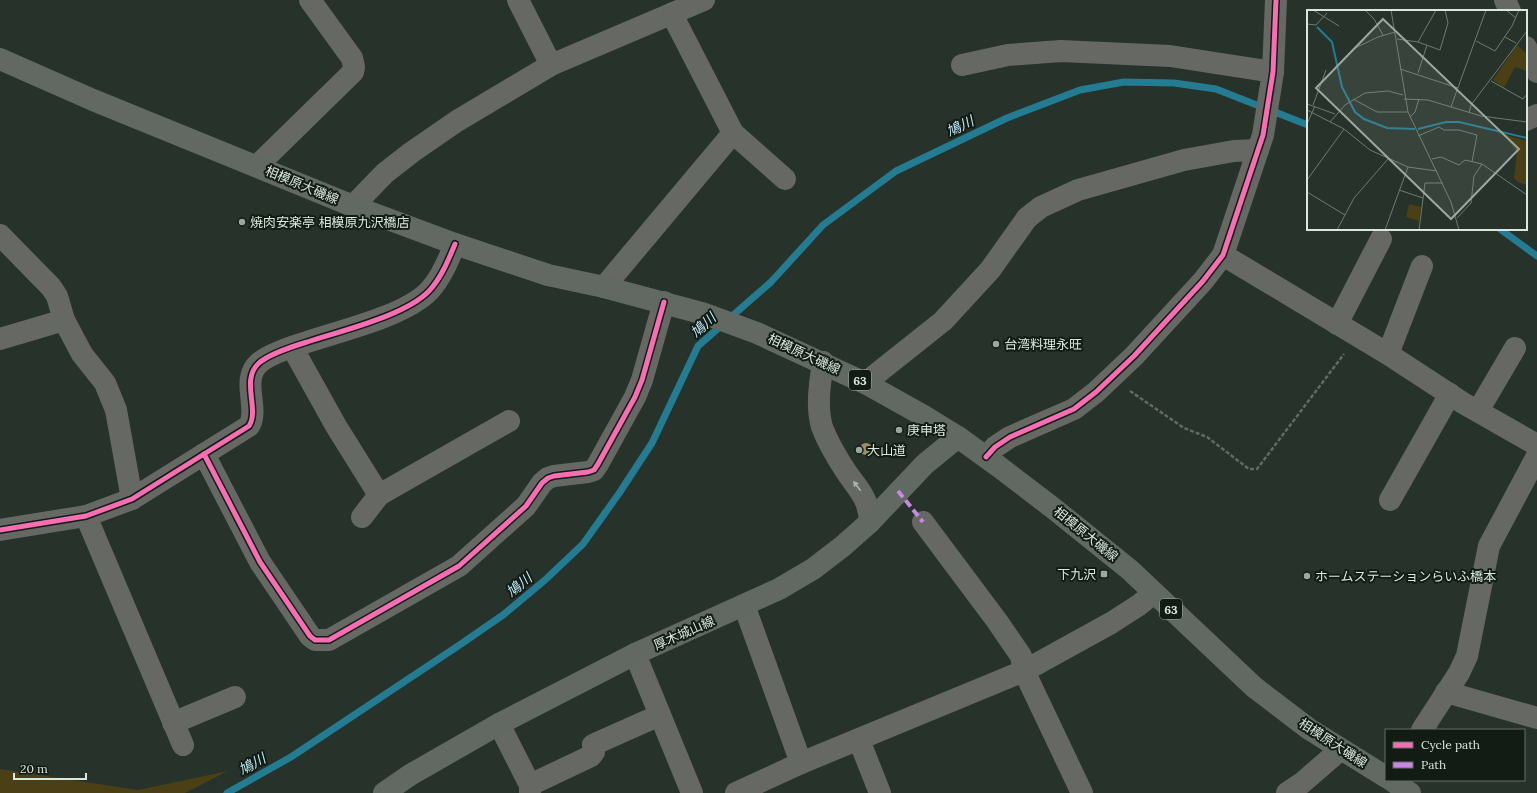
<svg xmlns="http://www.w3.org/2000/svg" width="1537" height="793" viewBox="0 0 1537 793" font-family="Lora,'Noto Sans JP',serif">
<rect width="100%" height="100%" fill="#26322a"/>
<path fill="#4b3f15" d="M0,769L138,790L228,771L185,793H0Z"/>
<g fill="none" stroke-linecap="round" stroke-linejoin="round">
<g stroke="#247c92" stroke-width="7">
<path d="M1500,229L1537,256"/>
<path d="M227,793L291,757L461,644L503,615L545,580L583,544L620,492L652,443L698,346L771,282L823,225L896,171L1007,118L1080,90L1124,82L1174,83L1216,89L1308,125"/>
</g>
<path stroke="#646965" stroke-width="2.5" stroke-dasharray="4 2" stroke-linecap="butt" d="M1130,391L1184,428L1207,437L1249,469H1257L1344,354"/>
<g stroke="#666864" stroke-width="22">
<path d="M518,0L551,65"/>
<path d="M1505,0L1510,11"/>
<path d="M1526,47L1537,72"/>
<path d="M962,65L1008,55L1061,51L1170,56L1273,72"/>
<path d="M1526,120L1537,115"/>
<path d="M733,133L785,179"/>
<path d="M257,166L353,72L354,67L352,58L310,0"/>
<path d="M353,206L385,173L412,152L457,121L551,65L704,0"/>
<path d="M0,235L51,287L57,296L64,320L82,354L105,383L116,410L132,499"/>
<path d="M1223,255L1388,354L1463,403L1537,445"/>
<path d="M604,287L733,133L677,24L673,13"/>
<path d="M1337,324L1381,239"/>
<path d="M0,339L64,320"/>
<path d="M292,347L336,426L379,495"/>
<path d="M1388,354L1422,266"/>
<path d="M823,362C820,383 816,406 822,427C828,443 837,458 847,473C859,490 869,499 870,522"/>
<path d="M865,383L943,321L990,270L1027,218L1041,207L1078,190L1184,160L1234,151L1258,150"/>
<path d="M1478,411L1515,348"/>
<path d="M204,454L260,562L310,636L315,640H329L459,566L526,506L542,483L548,478L554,476L588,472L594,470L598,464L635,397L642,380L664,302"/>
<path d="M986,457L995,447L1010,437L1074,409L1096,392L1134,356L1203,281L1223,255L1263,135L1273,72L1276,0"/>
<path d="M1390,500L1450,394"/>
<path d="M86,516L183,745"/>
<path d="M362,517L379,495L509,421"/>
<path d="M923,522L997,621L1021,656L1024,671L1082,793"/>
<path d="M0,530L86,516L132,499L249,426C260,409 240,380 259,363C269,354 294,346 307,342C340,331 405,316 429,291C441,278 448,261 455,244"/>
<path d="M744,605L801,763"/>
<path d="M635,654L692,793"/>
<path d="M1446,692L1537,718"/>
<path d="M173,723L235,697"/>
<path d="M499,724L530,785V793"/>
<path d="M1422,730L1459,673L1467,656L1489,546L1537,456"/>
<path d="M859,740L880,793"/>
<path d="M530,785L591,756L594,752L593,745L597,743L660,715"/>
<path d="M736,793L801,763L1024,671L1111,623L1139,605L1154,593"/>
<path d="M1287,793L1302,783L1340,750"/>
</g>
<g stroke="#626962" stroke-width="22">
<path d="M0,59L93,100L353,206L455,244L548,275L604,287L705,314L757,333L865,383L924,416L958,437L998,466L1053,508L1130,570L1254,687L1309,729L1386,777"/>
<path d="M1391,780L1410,793"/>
<path d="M384,793L410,775L499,724L635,654L779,589L813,569L843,546L870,522L925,464L958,437"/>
</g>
<path stroke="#c787e3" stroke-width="4" stroke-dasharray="8 4" stroke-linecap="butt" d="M898,491L923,522"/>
<g stroke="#121c15" stroke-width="8">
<g id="cycleway">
<path d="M204,454L260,562L310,636L315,640H329L459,566L526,506L542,483L548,478L554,476L588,472L594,470L598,464L635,397L642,380L664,302"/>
<path d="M986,457L995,447L1010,437L1074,409L1096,392L1134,356L1203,281L1223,255L1263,135L1273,72L1276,0"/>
<path d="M0,530L86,516L132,499L249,426C260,409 240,380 259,363C269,354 294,346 307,342C340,331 405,316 429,291C441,278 448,261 455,244"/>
</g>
</g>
<use href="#cycleway" stroke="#f96db3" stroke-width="5"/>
</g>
<circle fill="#9a9164" cx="866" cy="449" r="6"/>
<defs><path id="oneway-solid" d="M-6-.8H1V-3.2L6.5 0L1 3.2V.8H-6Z"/></defs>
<use fill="#abb5ad" href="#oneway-solid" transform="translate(857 486) rotate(-127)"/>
<g fill="#9aa89e" stroke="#121c15" stroke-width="1.5">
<circle cx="242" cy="222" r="4"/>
<circle cx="996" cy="344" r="4"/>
<circle cx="899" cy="430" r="4"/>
<circle cx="859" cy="450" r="4"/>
<rect x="1100" y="570" width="8" height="8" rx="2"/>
<circle cx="1307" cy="576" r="4"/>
</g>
<g text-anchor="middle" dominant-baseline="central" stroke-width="4" stroke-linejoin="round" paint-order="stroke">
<g fill="#121c15" stroke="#9daba1" stroke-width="1">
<rect x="849" y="370" width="22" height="20" rx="3"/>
<rect x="1160" y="599" width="22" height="20" rx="3"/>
</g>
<g font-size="12" font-weight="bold" fill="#d9e8dd">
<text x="860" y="380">63</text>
<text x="1171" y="609">63</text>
</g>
<g font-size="13" fill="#d9e8dd" stroke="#121c15">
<text transform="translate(302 185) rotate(23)">相模原大磯線</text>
<text transform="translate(804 354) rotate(25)">相模原大磯線</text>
<text transform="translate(1086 534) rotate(39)">相模原大磯線</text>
<text transform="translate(684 633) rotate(-24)">厚木城山線</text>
<text transform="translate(1333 743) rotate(33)">相模原大磯線</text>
</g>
<g font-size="13" fill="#d9e8dd" stroke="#121c15" text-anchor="start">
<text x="250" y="222">焼肉安楽亭 相模原九沢橋店</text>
<text x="1004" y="344">台湾料理永旺</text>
<text x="907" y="430">庚申塔</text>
<text x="867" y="450">大山道</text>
<text x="1096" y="574" text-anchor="end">下九沢</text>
<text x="1315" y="576">ホームステーションらいふ橋本</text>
</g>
<g font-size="14" font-style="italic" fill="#c0ebf9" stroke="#121c15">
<text transform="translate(960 126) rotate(-26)">鳩川</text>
<text transform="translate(703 325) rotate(-43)">鳩川</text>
<text transform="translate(519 585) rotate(-40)">鳩川</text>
<text transform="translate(252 764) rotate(-29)">鳩川</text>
</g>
</g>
<g transform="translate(1307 10)">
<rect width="220" height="220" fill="#26322a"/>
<path d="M210,35L220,44V61L208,57L197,78L186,70ZM190,122L220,131V175L211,172L207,168L210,142L199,128ZM102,194L114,197L112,211L99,207Z" fill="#4b3f15"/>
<path fill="none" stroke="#247c92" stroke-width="2" d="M10,17L25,32L35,77L48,102L57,109L80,118L108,119M111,119L139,112H152L220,128"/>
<path fill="none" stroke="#6e7b72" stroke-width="1" d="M6,0L32,16M58,0L67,9L76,25M84,0L101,102L144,192L152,220M199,0L209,8M0,14L9,15L20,3M198,27L209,33M90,29L111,32L133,40L141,13L138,0M169,31L188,41L205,16L212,0M111,32L129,0M46,39L71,27L88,22M93,59L151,78M111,63L120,35M184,71L216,89L220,84M46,89L70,102H101M97,89L121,90L174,106L220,112M0,94L28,104M6,95L19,60M144,97L179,0M0,100L37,119L63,140L101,157L130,161M162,103L164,95L220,21M103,107L108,102L112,89M23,112L38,95L58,83L81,81L96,85M0,114L8,96M111,126L132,117L137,120H152L170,125L165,152M125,149L134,147L152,155L158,150L175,154L220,185M0,170L37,119M92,180L116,188M0,182L38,205M150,208L164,193L167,166L175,154M30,220L47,188L81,149M78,220L101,157M112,220L118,173H136"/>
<path fill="#9aa89e" fill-opacity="0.15" stroke="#9aa89e" stroke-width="2" d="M76,9L212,139L144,209L9,78Z"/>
<rect width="220" height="220" fill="none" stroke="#d9e8dd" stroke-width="2"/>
</g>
<rect x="1385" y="729" width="140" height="52" fill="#121c15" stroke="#626e65"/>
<rect x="1393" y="742" width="20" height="6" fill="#f96db3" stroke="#626e65"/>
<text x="1421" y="749" font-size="12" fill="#d9e8dd">Cycle path</text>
<rect x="1393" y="762" width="20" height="6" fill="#c787e3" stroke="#626e65"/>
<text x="1421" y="769" font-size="12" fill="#d9e8dd">Path</text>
<path d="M14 773v6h72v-6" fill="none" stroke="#d9e8dd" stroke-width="2"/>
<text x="20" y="773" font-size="12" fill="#d9e8dd" stroke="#121c15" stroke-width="3" paint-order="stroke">20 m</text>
</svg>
